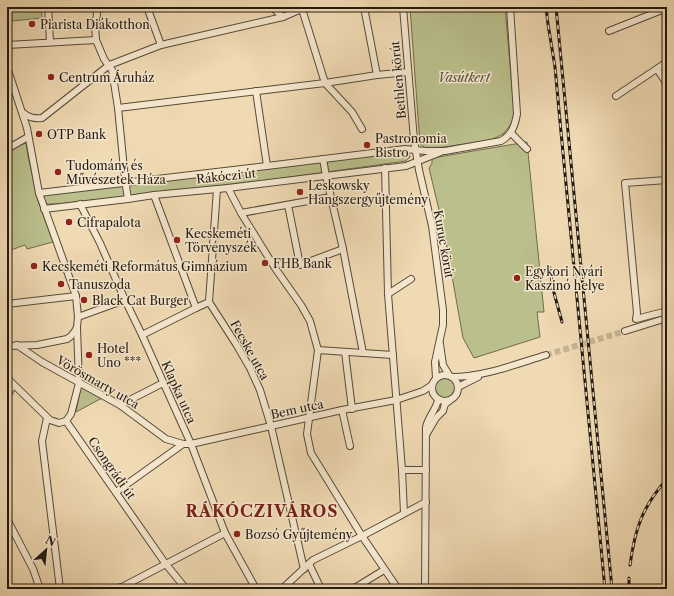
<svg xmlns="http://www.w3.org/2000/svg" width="674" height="596" viewBox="0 0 674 596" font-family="'Libre Caslon Text',serif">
<rect width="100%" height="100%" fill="#f0dab3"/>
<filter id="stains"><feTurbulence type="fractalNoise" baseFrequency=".005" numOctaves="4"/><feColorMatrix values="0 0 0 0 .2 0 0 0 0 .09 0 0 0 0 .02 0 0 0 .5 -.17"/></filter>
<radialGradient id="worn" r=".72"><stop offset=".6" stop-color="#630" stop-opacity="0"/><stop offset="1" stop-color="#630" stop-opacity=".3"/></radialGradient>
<g fill="#babf8c" stroke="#6e6c4e">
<path d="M11,7H41L42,18L12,21Z"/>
<path d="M410,7H505L514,111L513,120L509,127L503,134L491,140L444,147L429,148H425L420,144Z"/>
<path d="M527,142L544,312H537L540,337L474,358L463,338L444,231L429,168L432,163V158Z"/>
<path d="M26,143L28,156L38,201L53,242L27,249L25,245L11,250L12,254L7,255V150Z"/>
<path d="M408,151L410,157L406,161L269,180L57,204H47L44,199V195L53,194Z"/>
<circle cx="445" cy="388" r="11"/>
<path d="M81,387L102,398L76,412Z"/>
</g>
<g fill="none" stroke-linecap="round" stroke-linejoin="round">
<path stroke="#c7b493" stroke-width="6" stroke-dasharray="6 3" stroke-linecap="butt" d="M546,355L625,331"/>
<g stroke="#564a3a" stroke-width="8">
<g id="minor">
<path d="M48,7L50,42"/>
<path d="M96,7L97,15L95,24L96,40L104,59L112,70L118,108L125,179L128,199"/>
<path d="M147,7L161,45"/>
<path d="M272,7L283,17"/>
<path d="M364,7L377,75"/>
<path d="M403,7L414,140L419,170L432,226L443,310V325L435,362L436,378"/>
<path d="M302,9L325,83L352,112L362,129"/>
<path d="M609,31L667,8"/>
<path d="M7,45L96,40"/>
<path d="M7,67L27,128L39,193L76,296L78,317L77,327L75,331L71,336L67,339L37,345L7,346"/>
<path d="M657,69L667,84"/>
<path d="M256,91L267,166"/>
<path d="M616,96L667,62"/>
<path d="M118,108L325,83L377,75L408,72"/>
<path d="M22,112C28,117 33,119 42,118L108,66L112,64L161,45L283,17L306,7"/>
<path d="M511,133L527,149"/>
<path d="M7,149L28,137"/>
<path d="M323,159L326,176L343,249L363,353"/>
<path d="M385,168L388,294L402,470L404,513"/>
<path d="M667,180L625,183L637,313L636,319L667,311"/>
<path d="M228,188L241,213L275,268L301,305L310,321L318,350L307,434L311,453L362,536L398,589"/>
<path d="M217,189L209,302L236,344L250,368L260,390L271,426L304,569"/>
<path d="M39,193L267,166L405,149L426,151H445L501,141C512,135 515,125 517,114L510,7"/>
<path d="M154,195L196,308"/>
<path d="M80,204L100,243L125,300L142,335L191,444L225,533L256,589"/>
<path d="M288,205L300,265L343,249"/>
<path d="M44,209L128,199L154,195L228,188L406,166L441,152"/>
<path d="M241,213L325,198H331"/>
<path d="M388,294L411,279"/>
<path d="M7,304L76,296"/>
<path d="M78,317L125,300"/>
<path d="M625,331L667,318"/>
<path d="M142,335L196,308L209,302"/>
<path d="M440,344L443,365L449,375"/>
<path d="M17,345L42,362L120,405L166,439L183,444H191L342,410L396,400L423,391L432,385"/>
<path d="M318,350L393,355"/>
<path d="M345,352L352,409"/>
<circle cx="445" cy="388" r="13"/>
<path d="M452,377C484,377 516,364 546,355"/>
<path d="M7,378L50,420L59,423L66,421"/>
<path d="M458,387L478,377"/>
<path d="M7,397L13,385"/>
<path d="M120,405L163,383"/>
<path d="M342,410L350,446"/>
<path d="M47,418L42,441L60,589"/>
<path d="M66,421L165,563L186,589"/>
<path d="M66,421L71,414L79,383L77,328"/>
<path d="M426,435L436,418L443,411L445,404L449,401"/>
<path d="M402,470H426"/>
<path d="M116,492L183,444"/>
<path d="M7,519L33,569L40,589"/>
<path d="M309,564L321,589"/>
<path d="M113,589L122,587L225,533"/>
<path d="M282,589L313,560L362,536L426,502"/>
<path d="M353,589L384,570"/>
<path d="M425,589L426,427C428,417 436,410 438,400"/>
</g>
</g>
<use href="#minor" stroke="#f5e7ce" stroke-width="6"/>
<g stroke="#221a11" stroke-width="3">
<g id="rail">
<path d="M546,7L548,24L555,67L561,132L605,589"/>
<path d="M556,7L612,589"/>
<path d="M550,268L553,289L562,322"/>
<path d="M630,565C635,529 642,507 667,479"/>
<path d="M629,589V578"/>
</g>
</g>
<use href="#rail" stroke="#f5e7ce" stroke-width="1.5" stroke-dasharray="4.5" stroke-linecap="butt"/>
</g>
<g fill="#8f2418" stroke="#f5e7ce" stroke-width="1.5">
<circle cx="32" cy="24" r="4"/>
<circle cx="51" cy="77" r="4"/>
<circle cx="39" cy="134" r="4"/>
<circle cx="367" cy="145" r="4"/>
<circle cx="58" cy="172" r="4"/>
<circle cx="300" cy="192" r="4"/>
<circle cx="69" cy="222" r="4"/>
<circle cx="177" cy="240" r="4"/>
<circle cx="265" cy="263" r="4"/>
<circle cx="34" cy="266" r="4"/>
<circle cx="517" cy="278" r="4"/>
<circle cx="61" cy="284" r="4"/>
<circle cx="84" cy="300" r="4"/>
<circle cx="89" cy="355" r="4"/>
<circle cx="237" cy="534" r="4"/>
</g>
<g text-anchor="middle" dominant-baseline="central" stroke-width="3" stroke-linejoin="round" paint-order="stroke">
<g font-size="12" fill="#221a11" stroke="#f5e7ce" text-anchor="start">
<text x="40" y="24">Piarista Diákotthon</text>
<text x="59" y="77">Centrum Áruház</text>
<text x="47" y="134">OTP Bank</text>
<text x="375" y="138">Pastronomia<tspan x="375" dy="14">Bistro</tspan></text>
<text x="66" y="165">Tudomány és<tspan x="66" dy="14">Művészetek Háza</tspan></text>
<text x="308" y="185">Leskowsky<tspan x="308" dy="14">Hangszergyűjtemény</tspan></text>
<text x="77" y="222">Cifrapalota</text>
<text x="185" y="233">Kecskeméti<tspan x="185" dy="14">Törvényszék</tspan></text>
<text x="273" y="263">FHB Bank</text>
<text x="42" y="266">Kecskeméti Református Gimnázium</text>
<text x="525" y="271">Egykori Nyári<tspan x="525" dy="14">Kaszinó helye</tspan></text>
<text x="69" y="284">Tanuszoda</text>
<text x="92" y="300">Black Cat Burger</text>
<text x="97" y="348">Hotel<tspan x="97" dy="14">Uno ***</tspan></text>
<text x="245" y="534">Bozsó Gyűjtemény</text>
</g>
<g font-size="12" font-style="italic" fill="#504c36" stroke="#f5e7ce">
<text x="464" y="77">Vasútkert</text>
</g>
<g font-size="12" fill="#221a11" stroke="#f5e7ce">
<text transform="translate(398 80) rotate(-95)">Bethlen körút</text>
<text transform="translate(226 176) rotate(-6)">Rákóczi út</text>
<text transform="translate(444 244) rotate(80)">Kuruc körút</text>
<text transform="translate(250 350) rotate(61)">Fecske utca</text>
<text transform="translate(98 382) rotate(30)">Vörösmarty utca</text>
<text transform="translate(179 392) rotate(66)">Klapka utca</text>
<text transform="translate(297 409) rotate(-12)">Bem utca</text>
<text transform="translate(112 468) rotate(55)">Csongrádi út</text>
</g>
<g font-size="16" font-weight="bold" letter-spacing="1" fill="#7a1f14" stroke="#f5e7ce">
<text x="262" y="511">RÁKÓCZIVÁROS</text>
</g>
</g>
<rect width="674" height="596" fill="none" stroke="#f0dab3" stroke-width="24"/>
<rect x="8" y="8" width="658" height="580" fill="none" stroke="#221a11" stroke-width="2"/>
<rect x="12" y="12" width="650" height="572" fill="none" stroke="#221a11"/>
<g transform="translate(46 550) rotate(27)" stroke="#f5e7ce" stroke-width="3" paint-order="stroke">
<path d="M0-3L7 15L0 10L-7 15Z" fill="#221a11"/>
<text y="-6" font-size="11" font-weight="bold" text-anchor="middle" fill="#221a11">N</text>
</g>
<rect width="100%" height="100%" filter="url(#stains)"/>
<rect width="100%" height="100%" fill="url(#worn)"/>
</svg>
